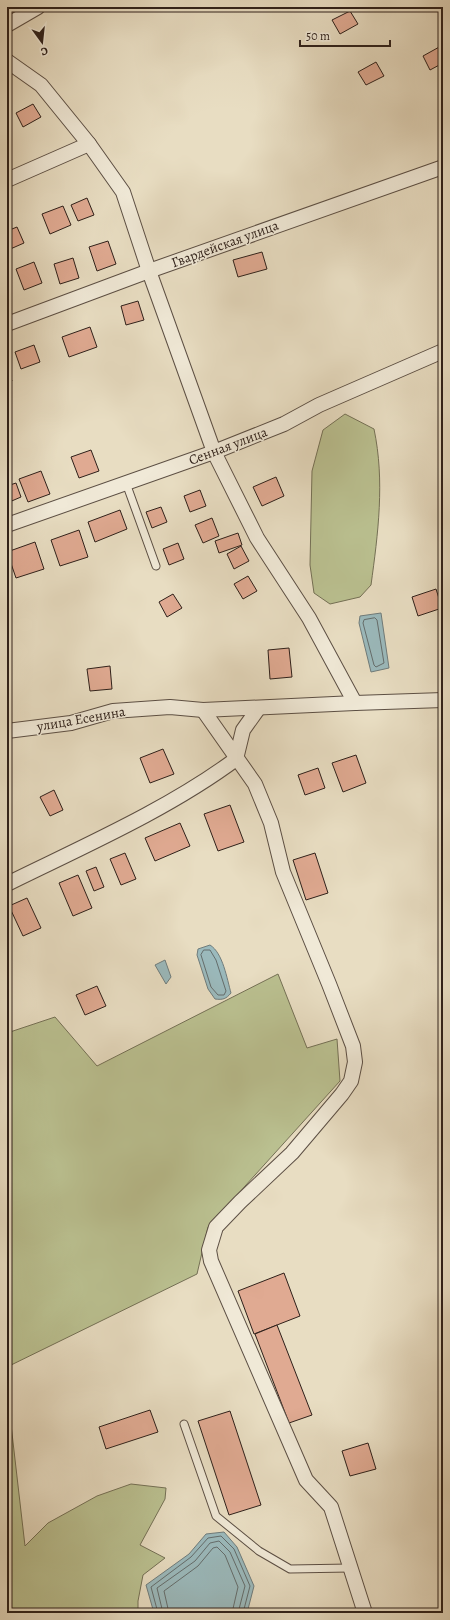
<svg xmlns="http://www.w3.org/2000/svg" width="450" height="1620" viewBox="0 0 450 1620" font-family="Alegreya,serif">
<rect width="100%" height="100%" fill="#e8ddc2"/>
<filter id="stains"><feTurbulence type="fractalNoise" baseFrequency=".005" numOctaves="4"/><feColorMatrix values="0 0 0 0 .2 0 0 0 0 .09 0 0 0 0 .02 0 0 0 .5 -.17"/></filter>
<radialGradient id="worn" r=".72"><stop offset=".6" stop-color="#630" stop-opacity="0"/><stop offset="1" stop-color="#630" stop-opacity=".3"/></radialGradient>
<g fill="#bac090" stroke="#747055">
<path d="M345,414L374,429C385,481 378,534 371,585L360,597L330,604L314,593L310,565L312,471L323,430Z"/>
<path d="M278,974L307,1048L337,1039L340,1081L208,1227L197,1274L7,1367V1033L55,1017L97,1066Z"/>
<path d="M7,1390L25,1546L48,1523L97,1496L131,1484L166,1488L165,1499L140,1545L165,1558L143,1575L138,1601V1613H7Z"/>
</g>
<g fill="#9bbabd" stroke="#6f7c7c">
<path d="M381,613L389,668L371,672L359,623L360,616Z"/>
<path d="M210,945C223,953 227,979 231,993C226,999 223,1000 215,999L208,989L197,955L198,949Z"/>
<path d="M165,960L171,977L166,984L155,965Z"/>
<path d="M224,1532L237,1547L254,1586L247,1613H154L146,1585L189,1554L206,1534Z"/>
</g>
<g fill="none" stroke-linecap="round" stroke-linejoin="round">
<g stroke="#646d6c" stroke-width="1">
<path d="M375,618L377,620L384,663L376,667L374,665L363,623L364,620Z"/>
<path d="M204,950H210L216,960L226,991L224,995H218L211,987L201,955Z"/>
<path d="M158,1613L151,1587L191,1557L208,1538L221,1536L234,1549L250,1586L243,1613"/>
<path d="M163,1613L157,1588L195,1561L210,1543L219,1541L230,1552L245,1586L238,1613"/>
<path d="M169,1613L164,1591L198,1566L213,1548L217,1547L225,1555L238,1587L232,1613"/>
</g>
</g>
<g fill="#e0aa92" stroke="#2e201a">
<path d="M350,11L358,24L340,34L332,20Z"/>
<path d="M441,46L443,50V63L430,70L423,56Z"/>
<path d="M376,62L384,76L366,85L358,72Z"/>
<path d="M33,104L41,117L23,127L16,113Z"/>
<path d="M87,198L94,215L78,221L71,205Z"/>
<path d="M63,206L71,225L50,234L42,214Z"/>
<path d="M17,227L24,243L8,250L7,231Z"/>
<path d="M108,241L116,264L97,271L89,247Z"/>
<path d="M262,252L267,269L238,277L233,260Z"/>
<path d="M73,258L79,278L60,284L54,264Z"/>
<path d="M34,262L42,283L24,290L16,269Z"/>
<path d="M138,301L144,320L126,325L121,306Z"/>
<path d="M90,327L97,347L69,357L62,337Z"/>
<path d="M34,345L40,362L21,369L15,352Z"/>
<path d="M7,366L12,381L7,383Z"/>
<path d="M91,450L99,471L79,478L71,457Z"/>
<path d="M41,471L50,494L28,502L19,479Z"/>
<path d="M276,477L284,496L262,506L253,487Z"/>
<path d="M16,483L21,497L7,503V486Z"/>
<path d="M200,490L206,506L190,512L184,496Z"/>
<path d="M161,507L167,522L152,528L146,512Z"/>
<path d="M120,510L127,529L95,542L88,522Z"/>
<path d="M212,518L219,536L203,543L195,525Z"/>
<path d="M79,530L88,557L60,566L51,540Z"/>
<path d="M238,533L242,545L219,553L215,541Z"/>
<path d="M35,542L44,569L16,578L7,552Z"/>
<path d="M178,543L184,559L169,565L163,549Z"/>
<path d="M241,546L249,561L234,569L227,554Z"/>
<path d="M248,576L257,591L243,599L234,584Z"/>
<path d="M436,589L442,608L418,616L412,597Z"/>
<path d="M173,594L182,608L167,617L159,602Z"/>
<path d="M289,648L292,677L270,679L268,650Z"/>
<path d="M110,666L112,689L90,691L87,669Z"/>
<path d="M163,749L174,774L150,783L140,758Z"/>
<path d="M356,755L366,783L343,792L332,763Z"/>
<path d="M318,768L325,788L305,795L298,775Z"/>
<path d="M54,790L63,810L50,816L40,797Z"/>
<path d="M230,805L244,842L218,851L204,814Z"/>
<path d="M180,823L190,846L155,861L145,838Z"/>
<path d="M125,853L136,879L121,885L110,859Z"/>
<path d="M315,853L328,893L306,900L293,860Z"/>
<path d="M96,867L104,887L94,891L86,871Z"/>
<path d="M78,875L92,908L73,916L59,883Z"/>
<path d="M27,898L41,928L23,936L9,906Z"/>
<path d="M97,986L106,1006L85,1015L76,995Z"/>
<path d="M284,1273L300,1316L254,1334L238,1291Z"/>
<path d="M277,1325L312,1415L289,1423L255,1334Z"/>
<path d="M150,1410L158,1432L106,1449L99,1427Z"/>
<path d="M230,1411L261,1505L229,1515L198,1421Z"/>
<path d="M368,1443L376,1469L350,1476L342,1451Z"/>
</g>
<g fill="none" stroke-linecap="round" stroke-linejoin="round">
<g stroke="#5c4f44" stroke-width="9">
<g id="lane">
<path d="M126,483L156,566"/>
<path d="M184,1424L216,1516L259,1551L290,1569L350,1568"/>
</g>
</g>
<g stroke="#5c4f44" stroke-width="16">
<g id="street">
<path d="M7,25L38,7"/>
<path d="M7,61L41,85L89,144L123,192L149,271L214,452L257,538L309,618L355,703"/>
<path d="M7,180L89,144"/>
<path d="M7,324L149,271L443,167"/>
<path d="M7,525L214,452L284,424L319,405L443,351"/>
<path d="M203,710L255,784L271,823L283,872L329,984L353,1046L355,1062L351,1081L342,1094L292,1153L240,1202L216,1227L209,1250L211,1261L306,1480L331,1507L365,1613"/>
<path d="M7,731L71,723L113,711L170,707L203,710L355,703L443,700"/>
<path d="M7,884C82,847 169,809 236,759L243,730L258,709"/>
</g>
</g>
<use href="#lane" stroke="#f0e9d7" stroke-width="7"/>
<use href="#street" stroke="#f0e9d7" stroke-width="14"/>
</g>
<g text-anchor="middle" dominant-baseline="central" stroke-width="3" stroke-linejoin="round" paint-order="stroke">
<g font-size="14" fill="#2e201a" stroke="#f0e9d7">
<text transform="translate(225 244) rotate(-20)">Гвардейская улица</text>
<text transform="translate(228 446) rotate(-21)">Сенная улица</text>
<text transform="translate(81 719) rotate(-10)">улица Есенина</text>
</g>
</g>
<rect width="450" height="1620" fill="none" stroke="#e8ddc2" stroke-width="24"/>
<rect x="8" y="8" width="434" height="1604" fill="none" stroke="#2e201a" stroke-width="2"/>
<rect x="12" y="12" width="426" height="1596" fill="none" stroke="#2e201a"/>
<g transform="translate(42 42) rotate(165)" stroke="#f0e9d7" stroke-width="3" paint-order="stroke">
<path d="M0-3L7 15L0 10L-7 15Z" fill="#2e201a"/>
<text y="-6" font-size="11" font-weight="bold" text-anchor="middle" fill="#2e201a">С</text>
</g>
<path d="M300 40v6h90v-6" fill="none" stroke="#2e201a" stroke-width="2"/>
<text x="306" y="40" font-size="12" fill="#2e201a" stroke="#f0e9d7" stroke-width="3" paint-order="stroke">50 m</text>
<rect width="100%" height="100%" filter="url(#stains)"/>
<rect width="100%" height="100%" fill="url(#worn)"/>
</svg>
